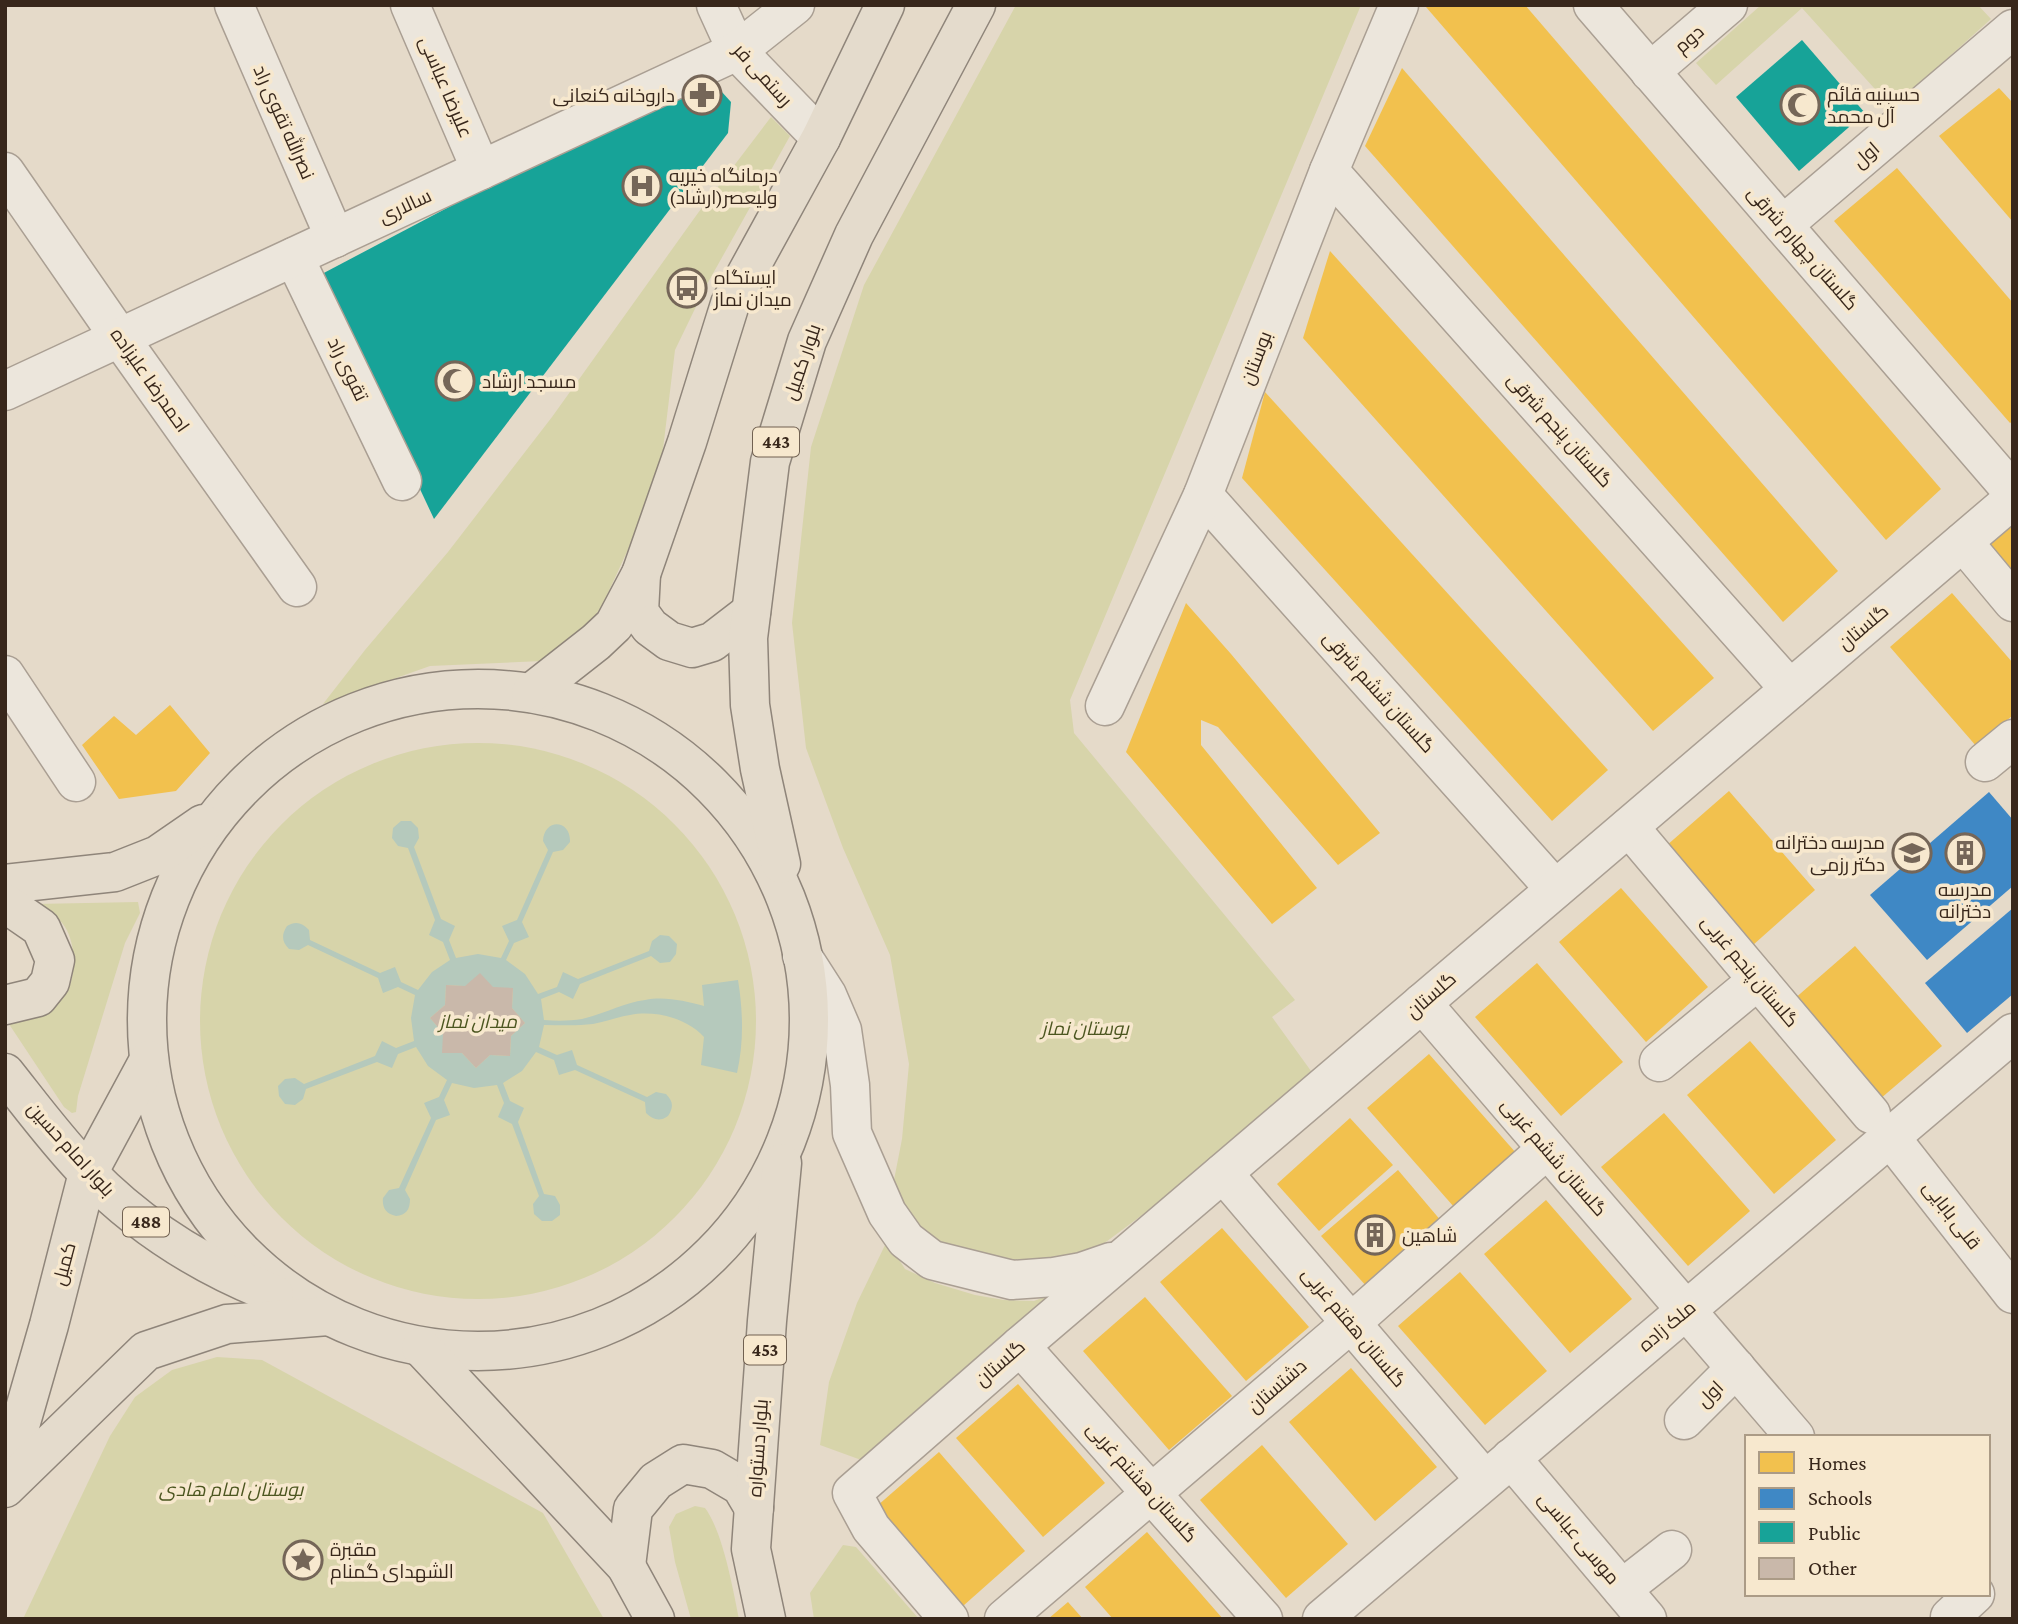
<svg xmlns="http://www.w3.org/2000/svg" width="2018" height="1624" viewBox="0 0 2018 1624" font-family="'Crimson Pro',Cairo,serif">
<rect width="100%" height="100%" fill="#e5dac9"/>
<g fill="#d7d4aa">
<path d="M1016,5H1361L1070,700L1074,733L1295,1000L1272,1017L1311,1071L1216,1160L1079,1262L1038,1265L947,1249L908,1220L894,1180L902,1139L909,1064L890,955L843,848L806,748L792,623L811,447L864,285Z"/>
<path d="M1761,5H1978L1991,19L1892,108L1802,8L1716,85L1696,63Z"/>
<path d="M771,117L790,136L706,286L675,350L659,482L602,606L573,645L542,661L430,666L323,704L365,650L448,552L552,417L698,213Z"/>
<circle cx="478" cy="1021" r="278"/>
<path d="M138,902L140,913L125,943L78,1096L76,1112L72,1113L64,1107L5,1018C18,1015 43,1012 53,1006C78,994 78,947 65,927C58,916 47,910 35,904Z"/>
<path d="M887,1241L905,1269L935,1283L975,1295L1004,1300L1034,1301L1060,1291L864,1461L820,1445L829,1382L857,1303Z"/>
<path d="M217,1357L262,1360L543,1513L604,1619H23L110,1436L135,1397L172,1370Z"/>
<path d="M695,1506L705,1508C723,1532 733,1589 739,1619H691L675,1562L669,1527L676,1514Z"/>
<path d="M843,1545L856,1547L919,1619H814L810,1593Z"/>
</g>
<path fill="#b5c9bc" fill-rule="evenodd" d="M401,821H411L418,828L419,838L414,847L441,919L455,926L449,940L456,958L478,954L501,958L509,941L502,926L517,920L548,850L543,841C544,818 571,819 570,842L563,850L553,852L522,922L529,937L514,943L506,960L525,974L538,994L557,987L563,972L578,979L649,951L652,941L660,935L669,936L677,944L676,954L670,962L660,963L651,956L580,984L573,999L559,992L541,999L544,1020C557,1021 570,1021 582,1019C604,1014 623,1003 645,1000C665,996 685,1001 704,1006L702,985L738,980C743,1010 744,1043 737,1073L701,1065L704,1037C687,1018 655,1010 630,1015C617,1017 605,1022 593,1024C577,1026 560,1025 544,1025L539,1047L557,1055L572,1050L577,1065L647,1097L656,1092L666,1094C673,1101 674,1107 668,1116C660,1122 653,1120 646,1113L645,1102L575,1070L559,1075L554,1060L536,1052L522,1071L503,1083L510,1101L524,1108L518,1122L544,1194L555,1196L560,1205V1215L552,1221H542L534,1214L533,1204L539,1196L512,1124L498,1117L504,1103L497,1085L474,1088L452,1083L444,1100L450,1115L436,1120L405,1190L410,1199C410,1210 406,1215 396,1216C386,1214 382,1208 383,1198L389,1190L399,1188L431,1118L424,1103L439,1097L447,1080L428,1066L416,1047L398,1054L392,1068L377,1062L306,1089L303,1099L295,1105L285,1104L279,1096L278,1086L285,1079L295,1078L304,1084L375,1056L382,1041L396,1048L414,1041L411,1018L415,995L398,987L383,993L378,978L308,945L299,950L289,949C282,942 281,935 287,926C295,921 302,922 309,930L310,940L380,973L395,967L401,982L418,990L432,972L450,960L443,942L429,935L435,920L408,848L398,846L392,838L393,828ZM446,985L513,989L512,1008L525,1023L511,1036L510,1056L490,1055L476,1068L462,1053H443V1033L430,1018L445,1005Z"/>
<g fill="#f2c14e">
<path d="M1427,5H1525L1941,489L1886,540L1426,7Z"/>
<path d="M1402,68L1838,571L1783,622L1365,146Z"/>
<path d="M1999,88L2013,103V222L1939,136Z"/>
<path d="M1897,168L2013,303V421L2010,423L1834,221Z"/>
<path d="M1330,251L1714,678L1653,731L1303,338Z"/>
<path d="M1265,392L1608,770L1552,821L1242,478Z"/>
<path d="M2013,510V575L1981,538Z"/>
<path d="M1952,593L2013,663V715L1977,747L1890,647Z"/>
<path d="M1186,603L1231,654L1380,833L1338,865L1218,727L1201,720V745L1317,888L1272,924L1126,752Z"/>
<path d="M170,705L210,753L176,791L119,799L82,745L114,716L136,735Z"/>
<path d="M1729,791L1815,890L1753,945L1666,846Z"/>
<path d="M1621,888L1708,987L1646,1042L1559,942Z"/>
<path d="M1855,946L1942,1046L1880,1099L1793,1000Z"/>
<path d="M1537,963L1623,1062L1561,1116L1475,1017Z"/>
<path d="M1750,1041L1836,1140L1774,1194L1687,1095Z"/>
<path d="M1429,1054L1516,1153L1454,1207L1367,1108Z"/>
<path d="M1664,1113L1750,1211L1688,1266L1601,1167Z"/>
<path d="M1350,1118L1393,1165L1319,1231L1277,1184Z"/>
<path d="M1398,1170L1442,1222L1368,1288L1321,1236Z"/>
<path d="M1546,1200L1632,1299L1570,1353L1484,1254Z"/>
<path d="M1222,1228L1309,1327L1246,1381L1160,1282Z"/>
<path d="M1460,1272L1547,1371L1485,1425L1398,1326Z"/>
<path d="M1145,1297L1232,1396L1169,1450L1083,1351Z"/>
<path d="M1351,1368L1437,1467L1375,1521L1289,1422Z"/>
<path d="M1018,1384L1105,1483L1043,1537L956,1438Z"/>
<path d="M1262,1445L1348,1544L1286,1598L1200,1500Z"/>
<path d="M939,1452L1025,1551L963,1606L877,1506Z"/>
<path d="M1147,1532L1223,1619H1113L1085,1587Z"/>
<path d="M1068,1602L1083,1619H1048Z"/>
</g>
<g fill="#3f88c5">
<path d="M1989,792L2013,820V886L1927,960L1870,895Z"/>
<path d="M2013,908V994L1967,1033L1925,983Z"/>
</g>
<g fill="#17a398">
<path d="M1802,40L1865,113L1799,171L1736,97Z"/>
<path d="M711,80L731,102L728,133L434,519L320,275L686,82Z"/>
</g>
<path fill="#c9b8aa" d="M480,973L493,987L513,988L512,1008L525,1023L511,1036L510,1056L490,1055L476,1068L462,1053H442L443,1033L430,1018L445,1005L446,985L465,986Z"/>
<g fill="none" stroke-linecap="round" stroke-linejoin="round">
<g stroke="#aa9f93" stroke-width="41">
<g id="minor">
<path d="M234,5L335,238"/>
<path d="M410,5L481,170"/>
<path d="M716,5L737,51L821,138"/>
<path d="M1593,5L2013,492"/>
<path d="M1650,72L1728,5"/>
<path d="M1329,171L1790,689"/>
<path d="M5,172L120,338L297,587"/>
<path d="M1783,225L2013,29"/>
<path d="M294,257L402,481"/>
<path d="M5,391L737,51L795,5"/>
<path d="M1203,495L1555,889"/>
<path d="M1963,542L2013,602"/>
<path d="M5,675L76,782"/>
<path d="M1105,706L1203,495L1329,171L1399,5"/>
<path d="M1985,762L2013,739"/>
<path d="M1629,827L1871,1114"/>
<path d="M802,956L827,995L842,1030L850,1085L852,1133L887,1213L906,1240L932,1260L1012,1280L1054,1277L1082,1272L1111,1262"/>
<path d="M1422,1003L1795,1437"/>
<path d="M1659,1062L1758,980"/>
<path d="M1890,1137L2013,1294"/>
<path d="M1223,1173L1485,1480"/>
<path d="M1020,1346L1263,1619"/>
<path d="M1684,1420L1736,1368"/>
<path d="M1511,1458L1647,1619"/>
<path d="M1622,1589L1672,1550"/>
<path d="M1950,1617L1975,1594"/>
<path d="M949,1619L871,1528L852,1493L1020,1346L2013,499"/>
<path d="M1004,1619L1351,1323L1547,1149"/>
<path d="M1322,1619L2013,1033"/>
</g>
</g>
<g stroke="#8f857a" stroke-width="41">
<g id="major">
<path d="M641,574L639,612L650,627L669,641L692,648L712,642L751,612"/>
<circle cx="478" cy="1020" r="331"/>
<path d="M531,693L596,642L614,625L641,574L687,442L730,304L821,138L885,5"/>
<path d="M781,864L760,769L750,705L748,638L770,462L807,341L854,235L976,5"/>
<path d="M5,884L115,872L158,855L203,824"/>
<path d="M5,903L41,928L55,960L50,982L38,997L5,1005"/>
<path d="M5,1073C32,1107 57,1141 87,1172C139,1226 205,1267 274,1294"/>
<path d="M421,1347L626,1566L655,1619"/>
<path d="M5,1478L49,1325L88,1173L149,1060"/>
<path d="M5,1488L146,1351L227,1324L328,1316"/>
<path d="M626,1566L633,1509L656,1481L683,1464L712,1469L741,1486L754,1508"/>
<path d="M766,1619L751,1549L767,1321L782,1163"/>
</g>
</g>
<use href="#minor" stroke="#ece6dc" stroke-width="38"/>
<use href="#major" stroke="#e4dbcc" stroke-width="38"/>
</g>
<defs>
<g id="pharmacy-ring" transform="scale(2.0125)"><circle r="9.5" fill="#f7e8ce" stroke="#756658" stroke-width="1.5"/><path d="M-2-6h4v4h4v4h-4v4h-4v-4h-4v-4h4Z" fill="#756658"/></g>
<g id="mosque-ring" transform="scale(2.0125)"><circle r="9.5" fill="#f7e8ce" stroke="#756658" stroke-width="1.5"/><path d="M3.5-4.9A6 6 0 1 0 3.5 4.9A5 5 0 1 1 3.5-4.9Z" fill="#756658"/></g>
<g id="hospital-ring" transform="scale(2.0125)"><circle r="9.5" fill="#f7e8ce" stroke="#756658" stroke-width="1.5"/><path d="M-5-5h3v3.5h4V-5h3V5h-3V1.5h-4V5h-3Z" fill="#756658"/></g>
<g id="bus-ring" transform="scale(2.0125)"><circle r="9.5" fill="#f7e8ce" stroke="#756658" stroke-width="1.5"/><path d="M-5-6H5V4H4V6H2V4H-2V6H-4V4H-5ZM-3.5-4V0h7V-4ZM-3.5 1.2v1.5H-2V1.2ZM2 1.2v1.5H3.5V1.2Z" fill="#756658"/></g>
<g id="school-ring" transform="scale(2.0125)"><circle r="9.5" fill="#f7e8ce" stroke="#756658" stroke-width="1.5"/><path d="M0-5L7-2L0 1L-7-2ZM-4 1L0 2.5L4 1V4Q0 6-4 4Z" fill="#756658"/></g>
<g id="building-ring" transform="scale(2.0125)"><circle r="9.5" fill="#f7e8ce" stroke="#756658" stroke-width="1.5"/><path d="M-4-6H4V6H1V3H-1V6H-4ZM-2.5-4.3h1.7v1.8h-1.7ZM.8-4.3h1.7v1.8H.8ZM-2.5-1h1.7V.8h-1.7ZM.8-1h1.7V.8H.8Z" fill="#756658"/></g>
<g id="sight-ring" transform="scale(2.0125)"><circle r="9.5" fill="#f7e8ce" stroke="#756658" stroke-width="1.5"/><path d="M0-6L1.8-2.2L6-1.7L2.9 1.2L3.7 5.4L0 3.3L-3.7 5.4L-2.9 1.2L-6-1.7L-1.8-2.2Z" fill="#756658"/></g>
</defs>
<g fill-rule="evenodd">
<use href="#pharmacy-ring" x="702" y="95"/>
<use href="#mosque-ring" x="1800" y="105"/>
<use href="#hospital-ring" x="642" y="186"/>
<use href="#bus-ring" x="687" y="288"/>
<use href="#mosque-ring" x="455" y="381"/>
<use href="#school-ring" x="1912" y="853"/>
<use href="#building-ring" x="1965" y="853"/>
<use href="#building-ring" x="1375" y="1235"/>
<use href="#sight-ring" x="303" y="1560"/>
</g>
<g text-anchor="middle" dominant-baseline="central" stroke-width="7" stroke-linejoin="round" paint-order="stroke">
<g fill="#f7e8ce" stroke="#716151" stroke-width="2">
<rect x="753" y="427.5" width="46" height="29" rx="5"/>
<rect x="123" y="1207.5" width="46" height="29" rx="5"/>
<rect x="744" y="1335.5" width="42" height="29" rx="5"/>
</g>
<g font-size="18" font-weight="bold" fill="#38271b">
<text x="776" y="442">443</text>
<text x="146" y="1222">488</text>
<text x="765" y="1350">453</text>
</g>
<g font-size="19" fill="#38271b" stroke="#f7e8ce">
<text transform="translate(1689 39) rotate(-41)">دوم</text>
<text transform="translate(763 75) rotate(48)">رستمی فر</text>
<text transform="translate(446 87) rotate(67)">علیرضا عباسی</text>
<text transform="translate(284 122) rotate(66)">نصرالله تقوی راد</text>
<text transform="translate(1866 155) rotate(-41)">اول</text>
<text transform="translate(405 206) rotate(-25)">سالاری</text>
<text transform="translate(1803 248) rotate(49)">گلستان چهارم شرقی</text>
<text transform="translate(1256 358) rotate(-69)">بوستان</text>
<text transform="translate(802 362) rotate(-71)">بلوار کمیل</text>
<text transform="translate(348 369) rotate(64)">تقوی راد</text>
<text transform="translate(150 380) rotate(55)">احمدرضا علیزاده</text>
<text transform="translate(1560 430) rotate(48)">گلستان پنجم شرقی</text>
<text transform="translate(1863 627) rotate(-40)">گلستان</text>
<text transform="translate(1379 692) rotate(48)">گلستان ششم شرقی</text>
<text transform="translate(1750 971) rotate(50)">گلستان پنجم غربی</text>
<text transform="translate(1431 995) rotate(-41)">گلستان</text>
<text transform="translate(71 1149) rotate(48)">بلوار امام حسین</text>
<text transform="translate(1554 1157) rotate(49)">گلستان ششم غربی</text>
<text transform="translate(1952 1215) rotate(52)">قلی بابایی</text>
<text transform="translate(64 1264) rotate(-75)">کمیل</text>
<text transform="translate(1667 1326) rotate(-40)">ملک زاده</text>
<text transform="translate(1354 1327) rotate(50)">گلستان هفتم غربی</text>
<text transform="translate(1000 1363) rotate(-41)">گلستان</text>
<text transform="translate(1277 1386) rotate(-41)">دشتستان</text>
<text transform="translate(1710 1394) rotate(-45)">اول</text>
<text transform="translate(758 1448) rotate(-86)">بلوار دستواره</text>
<text transform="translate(1142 1482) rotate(48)">گلستان هشتم غربی</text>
<text transform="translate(1579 1538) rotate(50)">موسی عباسی</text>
</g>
<g font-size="19" fill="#38271b" stroke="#f7e8ce" text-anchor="start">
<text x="1827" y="94">حسینیه قائم<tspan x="1827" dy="22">آل محمد</tspan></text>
<text x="675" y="95" text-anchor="end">داروخانه کنعانی</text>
<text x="669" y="175">درمانگاه خیریه<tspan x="669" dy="22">ولیعصر(ارشاد)</tspan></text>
<text x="714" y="277">ایستگاه<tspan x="714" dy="22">میدان نماز</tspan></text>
<text x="482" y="381">مسجد ارشاد</text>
<text x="1885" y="842" text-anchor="end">مدرسه دخترانه<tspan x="1885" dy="22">دکتر رزمی</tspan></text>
<text x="1965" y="889" text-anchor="middle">مدرسه<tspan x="1965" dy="22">دخترانه</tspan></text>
<text x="1402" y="1235">شاهین</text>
<text x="330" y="1549">مقبرة<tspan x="330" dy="22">الشهدای گمنام</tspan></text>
</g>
<g font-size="19" font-style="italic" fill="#4c5620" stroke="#f7e8ce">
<text x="478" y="1021">میدان نماز</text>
<text x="1085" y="1028">بوستان نماز</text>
<text x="231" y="1489">بوستان امام هادی</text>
</g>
</g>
<rect width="2018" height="1624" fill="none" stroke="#38271b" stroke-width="14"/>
<rect x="1745" y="1435" width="245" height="161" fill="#f7e8ce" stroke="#ab9b86" stroke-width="2"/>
<rect x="1759" y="1452" width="35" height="21" fill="#f2c14e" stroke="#ab9b86" stroke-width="2"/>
<text x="1808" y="1470" font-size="21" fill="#38271b">Homes</text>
<rect x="1759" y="1488" width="35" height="21" fill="#3f88c5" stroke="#ab9b86" stroke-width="2"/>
<text x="1808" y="1505" font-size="21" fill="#38271b">Schools</text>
<rect x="1759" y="1522" width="35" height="21" fill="#17a398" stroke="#ab9b86" stroke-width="2"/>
<text x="1808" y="1540" font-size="21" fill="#38271b">Public</text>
<rect x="1759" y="1558" width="35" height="21" fill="#c9b8aa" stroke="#ab9b86" stroke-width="2"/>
<text x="1808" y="1575" font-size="21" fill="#38271b">Other</text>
</svg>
